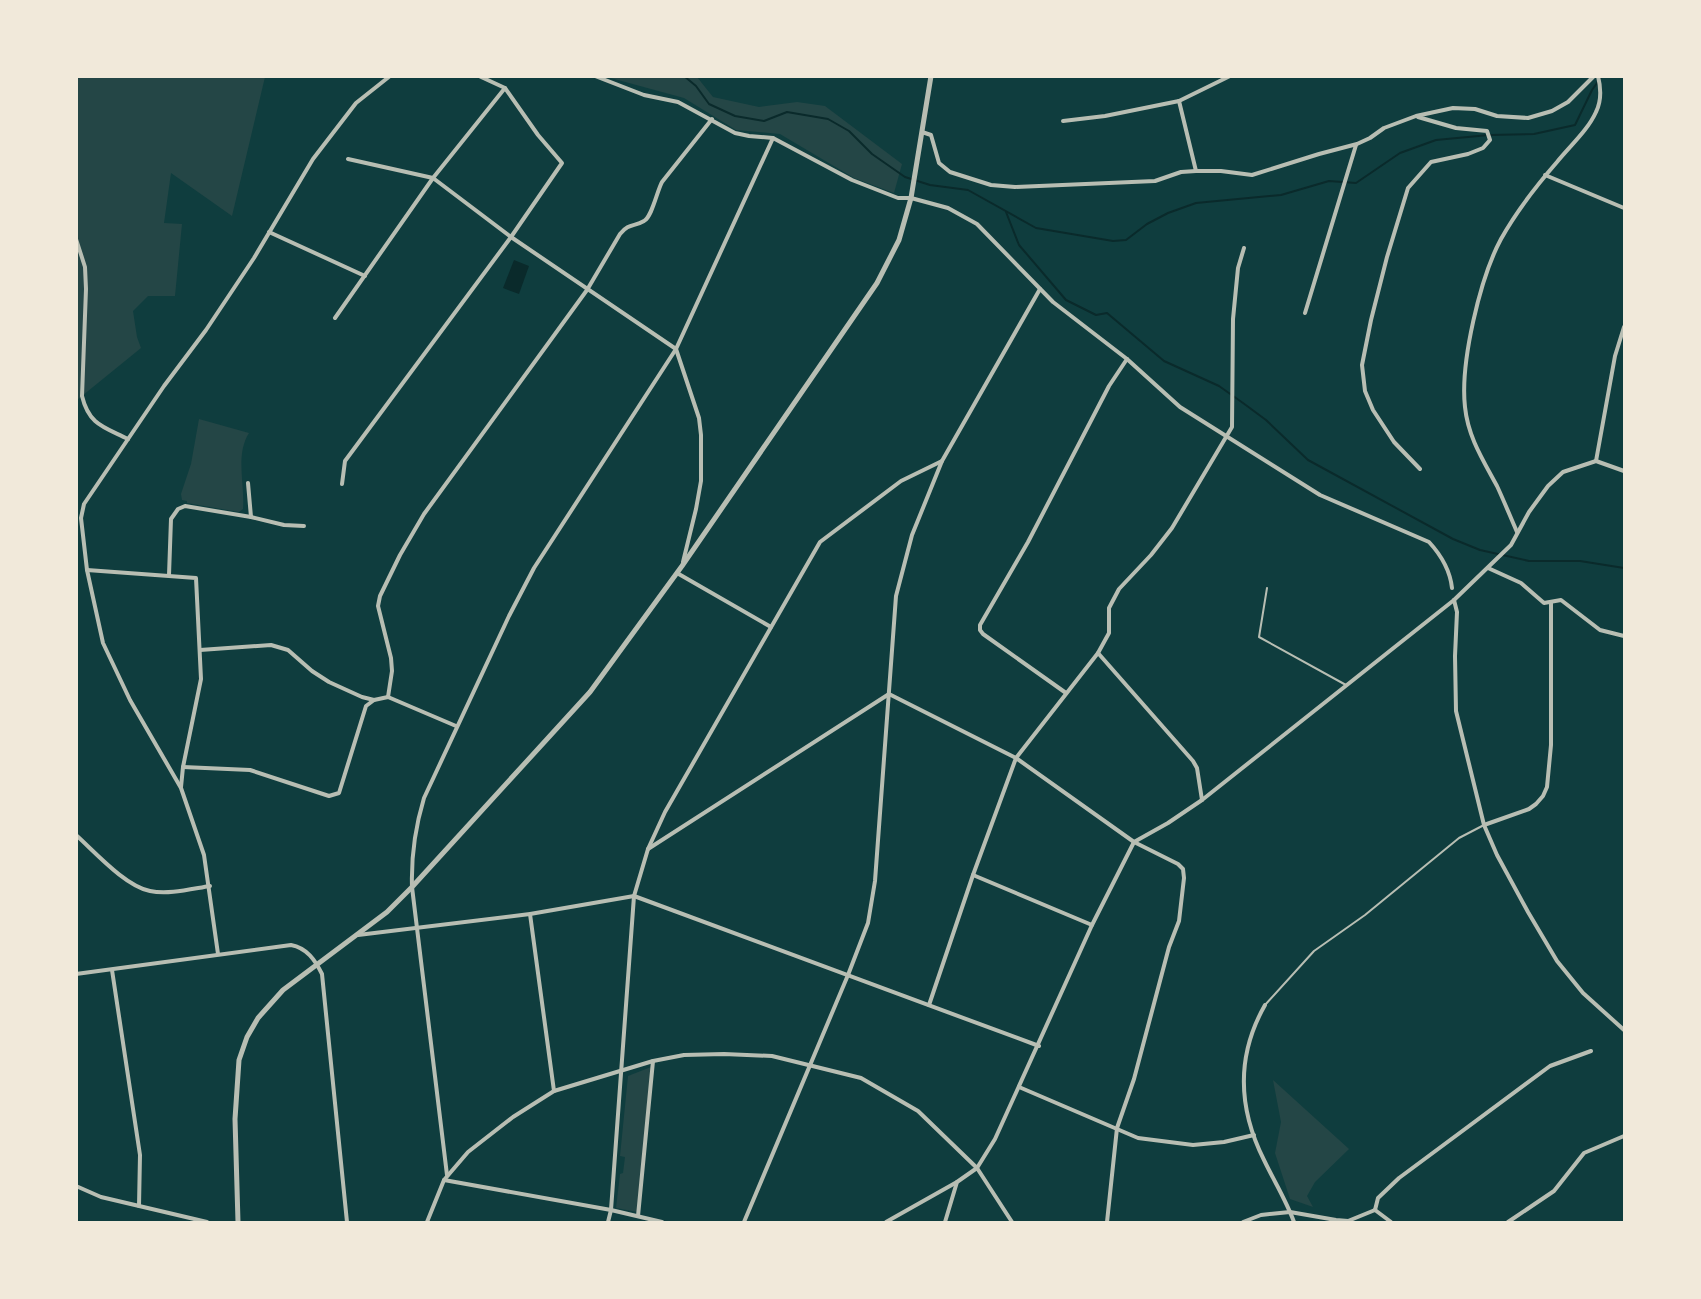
<svg xmlns="http://www.w3.org/2000/svg" width="1701" height="1299" viewBox="0 0 1701 1299" font-family="'Open Sans',sans-serif">
<rect width="100%" height="100%" fill="#0f3d3e"/>
<g fill="#244646">
<path d="M77,77H265L232,216L171,173L164,223L182,224L175,296H148L133,311L137,337L141,348L77,400Z"/>
<path d="M607,77H697L713,97L759,107L797,102L825,106L902,164L894,193L854,178L780,134L736,130L684,98Z"/>
<path d="M199,419L249,433C235,455 245,484 243,509L239,512L187,503V501L182,500L181,494L191,464Z"/>
<path d="M651,1067L637,1212L616,1208L620,1174L623,1173L625,1157L620,1156L628,1076Z"/>
<path d="M1273,1080L1349,1149L1315,1182L1307,1196L1313,1207L1290,1199L1275,1153L1281,1122Z"/>
</g>
<path fill="#0a2a2b" d="M514,260L529,266L519,294L503,288Z"/>
<g fill="none" stroke-linecap="round" stroke-linejoin="round">
<g stroke="#0a2a2b" stroke-width="2">
<path d="M684,76L696,86L709,104L735,116L764,121L787,112L828,119L849,131L872,154L905,177L930,185L968,190L1036,228L1113,241L1126,240L1147,224L1168,213L1196,203L1281,195L1329,181L1356,183L1400,153L1436,140L1489,135L1534,134L1575,125L1592,90L1602,76"/>
<path d="M1006,212L1019,245L1066,300L1096,315L1107,313L1164,361L1219,386L1243,403L1266,420L1308,460L1453,539L1480,550L1529,561H1580L1624,568"/>
</g>
<g stroke="#b8beb3" stroke-width="2">
<path d="M1267,588L1259,637L1346,685"/>
<path d="M1265,1005L1314,951L1365,915L1459,838L1484,825"/>
</g>
<g stroke="#b8beb3" stroke-width="4">
<path d="M595,76L644,95L678,102L735,133L749,136L773,138L852,180L898,198H911L948,208L977,224L1053,302L1127,359L1180,407L1320,495L1429,542C1441,555 1450,570 1452,588"/>
<path d="M1179,101L1196,171"/>
<path d="M1418,117L1456,128L1487,131L1490,140L1483,148L1468,154L1431,162L1408,188L1387,257L1371,320L1362,365L1365,391L1373,410L1394,442L1420,469"/>
<path d="M1063,121L1105,116L1179,101L1230,76"/>
<path d="M922,132L931,135L939,163L950,172L991,185L1015,187L1155,181L1181,172L1196,171H1221L1252,175L1319,154L1357,144L1370,138L1384,128L1416,116L1453,108L1475,109L1497,116L1528,118L1552,111L1568,102L1594,76"/>
<path d="M348,159L433,178L511,237L676,349L699,418L701,435V481L696,509L683,562"/>
<path d="M1545,175L1624,208"/>
<path d="M269,232L365,276"/>
<path d="M76,239L85,267L86,289L82,396C89,425 104,427 128,439"/>
<path d="M1305,313L1356,145"/>
<path d="M335,318L433,178L505,88"/>
<path d="M1596,461L1615,356L1624,327"/>
<path d="M248,483L251,517"/>
<path d="M342,484L345,461L511,237L562,163L538,135L505,88L479,76"/>
<path d="M1517,532C1510,516 1504,501 1497,486C1483,460 1468,437 1465,407C1460,363 1480,278 1501,239C1516,212 1537,185 1557,162C1570,146 1588,130 1596,112C1602,100 1601,88 1598,76"/>
<path d="M1488,568L1521,583L1544,603L1561,600L1600,630L1624,636"/>
<path d="M87,570L196,578L201,679L183,767L181,787"/>
<path d="M677,573L771,627"/>
<path d="M169,575L171,519L178,509L185,506L251,517L284,525L304,526"/>
<path d="M1454,600L1457,612L1455,656L1456,711L1484,825L1497,855L1528,912L1557,961L1583,993L1624,1030"/>
<path d="M200,650L271,645L288,650L312,671L329,682L362,697L374,700L388,697L456,726"/>
<path d="M1098,653L1193,761L1197,768L1202,800"/>
<path d="M1066,693L983,634L980,630V625L1028,542L1109,386L1127,359"/>
<path d="M388,697L392,671L391,658L378,606L380,596L400,555L424,514L587,290L620,234C629,223 634,227 644,221C652,217 657,191 662,182L712,119"/>
<path d="M183,767L250,770L329,796L339,793L366,706L374,700"/>
<path d="M1484,825L1529,809L1536,804L1543,796L1547,787L1551,745V603"/>
<path d="M76,835C95,852 125,886 150,891C168,895 191,889 210,886"/>
<path d="M648,849L889,694L1016,758L1134,842L1178,864L1183,869L1184,878L1179,921L1169,947L1134,1079L1117,1128L1107,1222"/>
<path d="M973,875L1092,925"/>
<path d="M530,914L554,1091"/>
<path d="M358,935L530,914L634,896L1039,1046"/>
<path d="M218,954L204,855L181,788L130,700L103,643L87,570L81,518L84,504L164,386L206,330L254,258L313,159L356,103L390,76"/>
<path d="M112,970L140,1155L139,1206"/>
<path d="M76,974L291,945C307,948 315,960 322,974L347,1222"/>
<path d="M929,1005L973,875L1016,758L1098,653L1109,633V608L1119,589L1151,555L1172,528L1232,427L1233,319L1238,268L1244,248"/>
<path d="M1265,1005C1236,1056 1238,1108 1264,1160C1274,1181 1286,1200 1294,1222"/>
<path d="M1019,1087L1138,1138L1193,1145L1224,1142L1254,1135"/>
<path d="M447,1175L412,887C411,855 415,828 424,798L509,616L534,568L676,349L773,138"/>
<path d="M444,1180L611,1210L662,1222"/>
<path d="M76,1186L101,1197L207,1222"/>
<path d="M1375,1210L1378,1198L1399,1178L1550,1066L1591,1051"/>
<path d="M1375,1210L1391,1222"/>
<path d="M638,1216L653,1061"/>
<path d="M427,1222L444,1180L468,1152L513,1117L554,1091L653,1061L684,1055L724,1054L772,1056L861,1078L918,1111L977,1168L1012,1222"/>
<path d="M608,1222L611,1210L634,896L648,849L665,812L820,542L901,481L942,461"/>
<path d="M744,1222L848,975L868,923L875,881L896,596L912,535L942,461L1040,289"/>
<path d="M886,1222L957,1182"/>
<path d="M945,1222L957,1182L977,1168L995,1139L1092,925L1134,842L1168,823L1202,800L1454,600L1511,545L1529,512L1548,486L1563,472L1596,461L1624,471"/>
<path d="M1243,1222L1261,1215L1290,1212L1336,1220L1348,1221L1375,1210"/>
<path d="M1508,1222L1554,1191L1584,1153L1624,1136"/>
</g>
<path stroke="#b8beb3" stroke-width="5" d="M238,1222L235,1119L239,1060L247,1037L258,1018L283,990L387,912L412,887L590,692L682,566L877,283L899,240L911,198L931,76"/>
</g>
<rect width="1701" height="1299" fill="none" stroke="#f1e9da" stroke-width="156"/>
</svg>
